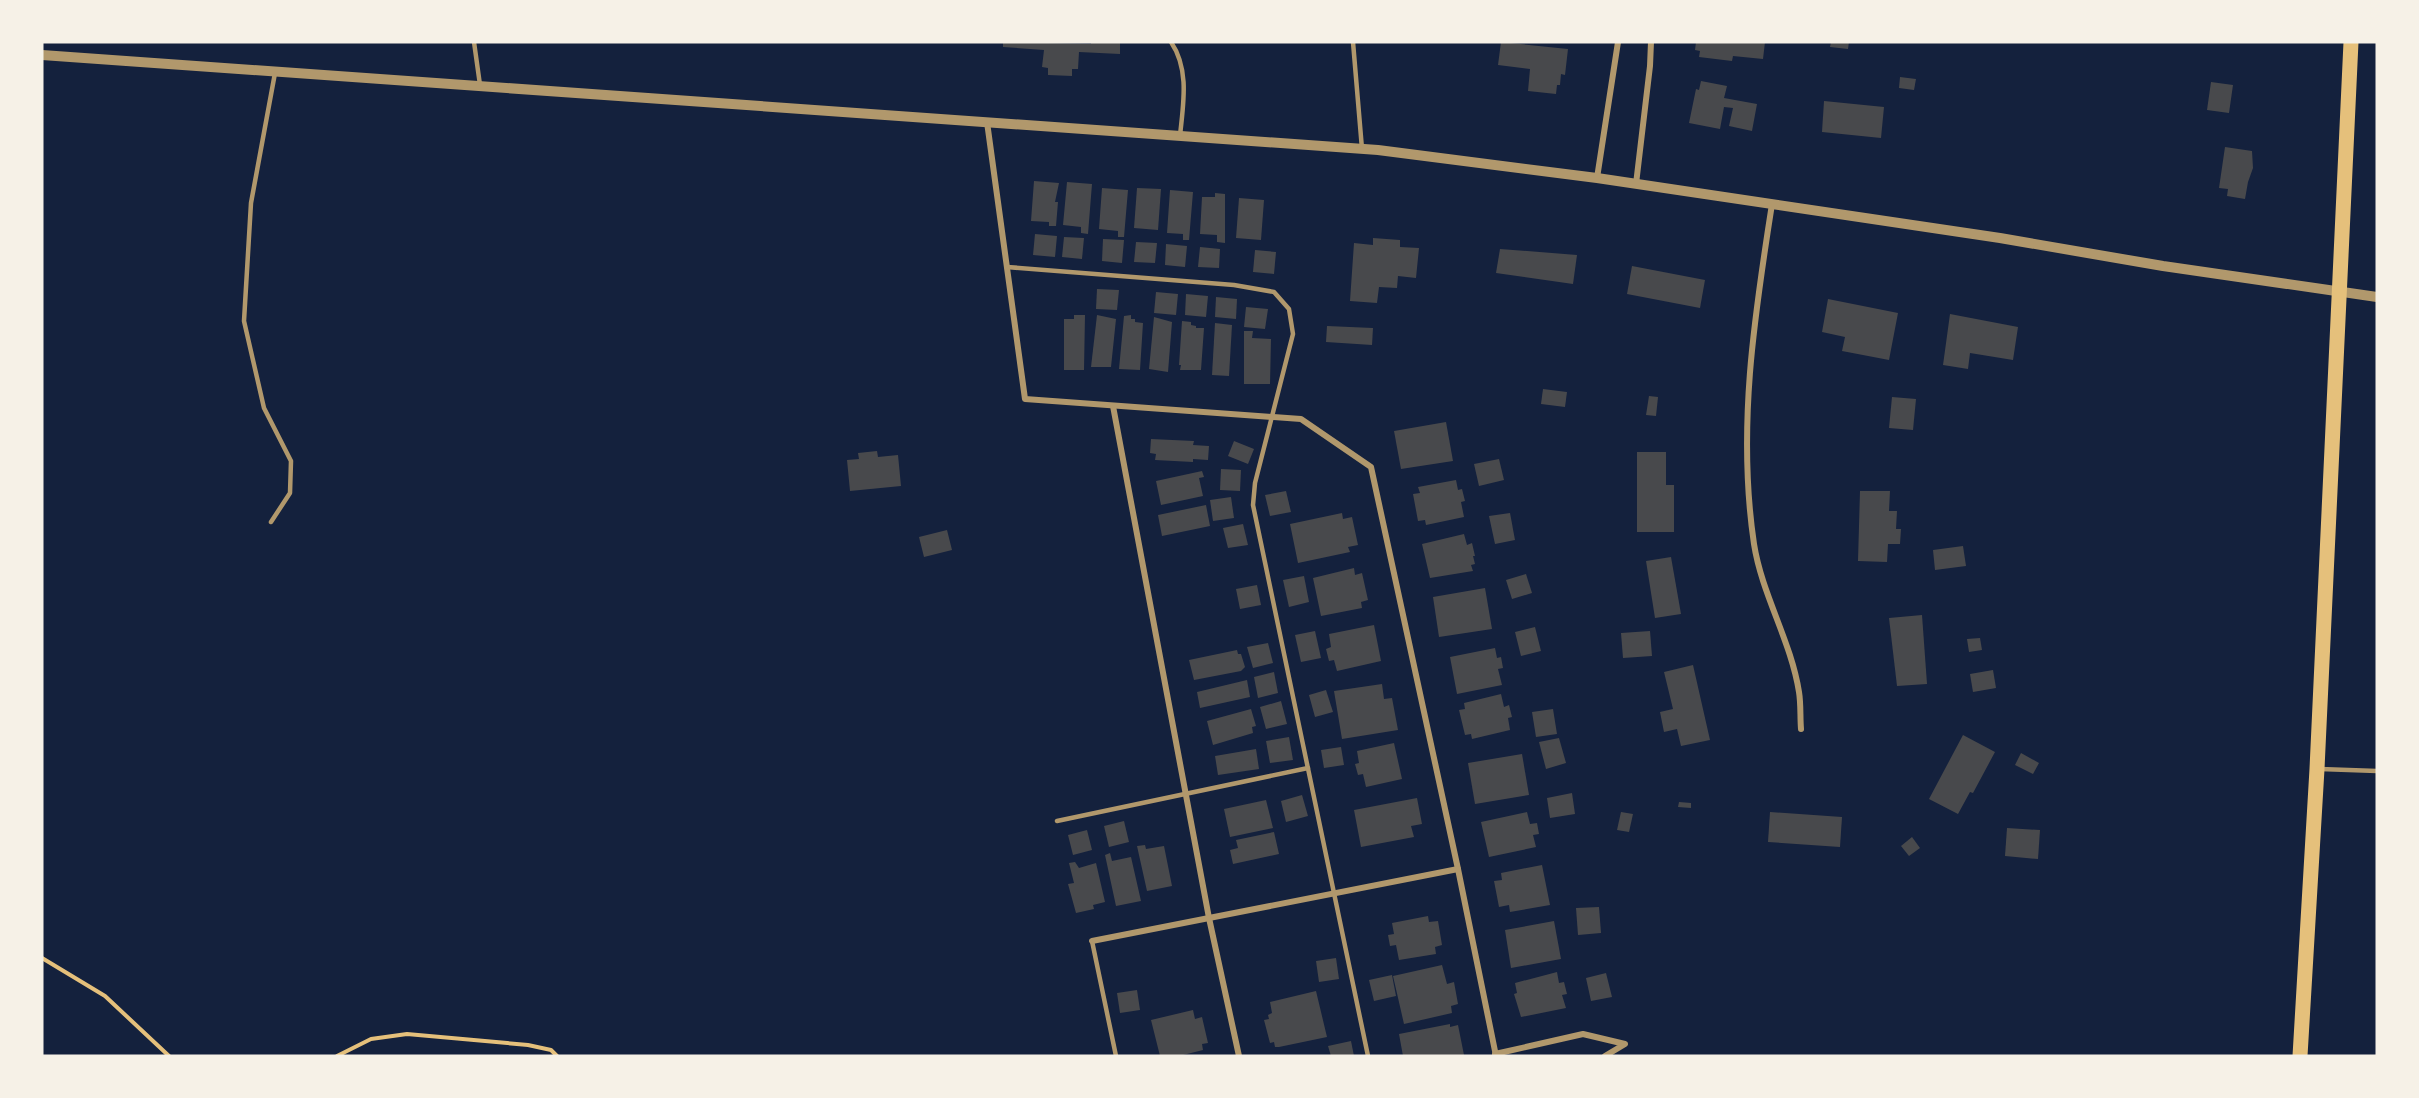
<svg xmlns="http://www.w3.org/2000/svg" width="2419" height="1098" viewBox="0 0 2419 1098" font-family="'Archivo Narrow',sans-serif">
<rect width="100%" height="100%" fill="#14213d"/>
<g fill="#48494c">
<path d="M1003,42L1091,44V42H1120V54L1079,52L1078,69H1072V76L1048,75V68L1042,67L1044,50L1003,47Z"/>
<path d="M1501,42L1568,49L1565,75L1561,74L1560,85H1557L1556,94L1528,91L1530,69L1498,65Z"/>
<path d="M1696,42H1765L1763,59L1733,56L1732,61L1699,57L1700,51L1695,50Z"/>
<path d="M1831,42H1849L1848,49L1830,47Z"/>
<path d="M1900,77L1916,79L1914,90L1899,88Z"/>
<path d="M1701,81L1727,86L1724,98L1757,104L1752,131L1729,126L1733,108L1724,107L1720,129L1689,123L1696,89L1699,90Z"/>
<path d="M2211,82L2233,85L2229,113L2207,110Z"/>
<path d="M1824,101L1884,107L1881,138L1822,132Z"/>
<path d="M2225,147L2252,151L2253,168L2248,182L2245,199L2227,196L2228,189L2219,188Z"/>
<path d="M1034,181L1059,183L1055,202H1058L1056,226H1049V222L1031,221Z"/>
<path d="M1067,182L1092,184L1088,234L1081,233V227L1063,225Z"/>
<path d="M1102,188L1128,190L1124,237H1118V231L1099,229Z"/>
<path d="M1137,188L1161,189L1158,230L1134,228Z"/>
<path d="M1170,190L1193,192L1189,240H1183V234L1167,233Z"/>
<path d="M1215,193L1225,194V243L1217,242V235L1200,234L1202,197H1215Z"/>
<path d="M1239,198L1264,200L1261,240L1236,238Z"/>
<path d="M1035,234L1057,236L1055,257L1033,255Z"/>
<path d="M1064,237L1084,238L1082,259L1062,257Z"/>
<path d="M1373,238L1400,240V247L1419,248L1416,278L1398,276L1397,288L1379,287L1377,303L1350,301L1354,243L1373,245Z"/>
<path d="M1103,239L1124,240L1122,263L1102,261Z"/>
<path d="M1136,242L1157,243L1155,263L1134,262Z"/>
<path d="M1166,244L1187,246L1185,267L1165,265Z"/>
<path d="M1200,247L1220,249L1219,268L1198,267Z"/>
<path d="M1500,249L1577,255L1573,284L1496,273Z"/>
<path d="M1255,250L1276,252L1274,274L1253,272Z"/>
<path d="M1632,266L1705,280L1700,308L1627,294Z"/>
<path d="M1097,289L1119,290L1117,310L1096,309Z"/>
<path d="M1156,292L1178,294L1176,315L1154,313Z"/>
<path d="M1186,294L1208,296L1206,317L1185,315Z"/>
<path d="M1216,297L1237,299L1236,319L1215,317Z"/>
<path d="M1828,299L1898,313L1889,360L1842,351L1845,337L1822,332Z"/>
<path d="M1246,307L1268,309L1265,329L1244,327Z"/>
<path d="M1950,314L2018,327L2013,360L1970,353L1968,369L1943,365Z"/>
<path d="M1074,315H1085L1084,370H1064V319H1074Z"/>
<path d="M1097,315L1116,319L1111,367H1091Z"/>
<path d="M1131,315V319H1135V322L1143,323L1140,370L1119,369L1124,316Z"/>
<path d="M1154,317L1172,322L1168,372L1149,369Z"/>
<path d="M1182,321L1191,322V325L1196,326V328H1204L1201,370H1180L1181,365H1179Z"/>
<path d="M1215,323L1232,325L1229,376L1212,375Z"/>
<path d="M1327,326L1373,328L1372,345L1326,342Z"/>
<path d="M1244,331H1253L1252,338L1271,339L1270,384H1244Z"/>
<path d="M1543,389L1567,392L1565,407L1541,404Z"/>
<path d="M1649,396L1658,397L1656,416L1646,415Z"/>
<path d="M1892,397L1916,399L1913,430L1889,428Z"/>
<path d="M1446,422L1453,461L1401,469L1394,431Z"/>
<path d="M1151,439L1194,441L1193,445L1209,446L1208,460L1193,459V462L1155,460L1156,454L1150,453Z"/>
<path d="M1234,441L1254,449L1248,464L1228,456Z"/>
<path d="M877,451L878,457L898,455L901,486L850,491L847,460L859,459L858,453Z"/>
<path d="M1637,452H1666V485H1674V532H1637Z"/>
<path d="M1499,459L1504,480L1479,486L1474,464Z"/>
<path d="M1221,469L1241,470L1240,491L1220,490Z"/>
<path d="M1202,471L1204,477L1199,478L1203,496L1161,505L1156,481Z"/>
<path d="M1456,480L1458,490L1462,489L1465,501L1461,502L1464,517L1426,525L1425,520L1418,521L1413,494L1420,493L1418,487Z"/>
<path d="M1286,491L1291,512L1270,516L1265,495Z"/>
<path d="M1860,491H1890L1889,511H1897L1896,529H1901L1900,544H1888L1887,562L1858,561Z"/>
<path d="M1231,497L1234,518L1213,521L1210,500Z"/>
<path d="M1206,505L1210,526L1162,536L1158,515Z"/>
<path d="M1342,513L1343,519L1352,517L1358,545L1348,547L1350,552L1298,563L1290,524Z"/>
<path d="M1510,513L1515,540L1495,544L1489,516Z"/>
<path d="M1243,524L1248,545L1228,548L1223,528Z"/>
<path d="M947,530L952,550L924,557L919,537Z"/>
<path d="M1464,534L1467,545L1472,543L1475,556H1473L1475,564L1471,565L1473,571L1430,578L1422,544Z"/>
<path d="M1963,546L1966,566L1935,570L1933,550Z"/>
<path d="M1671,557L1681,614L1655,618L1646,561Z"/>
<path d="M1354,568L1355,575L1362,573L1368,600L1361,602L1362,608L1321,616L1313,578Z"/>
<path d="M1526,574L1532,593L1512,599L1506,580Z"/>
<path d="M1304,576L1309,602L1289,607L1283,580Z"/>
<path d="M1257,585L1261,605L1240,609L1236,589Z"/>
<path d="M1485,588L1492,629L1439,637L1433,597Z"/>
<path d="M1922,615L1927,684L1897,686L1889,618Z"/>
<path d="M1374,625L1381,661L1337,671L1334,660L1329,661L1326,649L1331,647L1329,634Z"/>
<path d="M1535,627L1541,651L1521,656L1515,632Z"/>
<path d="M1315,631L1321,658L1301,662L1295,635Z"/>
<path d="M1650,631L1652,656L1623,658L1621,633Z"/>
<path d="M1980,638L1982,650L1969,652L1967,639Z"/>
<path d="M1268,643L1273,663L1253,668L1247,647Z"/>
<path d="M1495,648L1497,658L1501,657L1503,668L1498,669L1502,685L1457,694L1450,657Z"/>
<path d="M1237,650L1238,654H1241L1245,667L1241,671L1194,680L1189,660Z"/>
<path d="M1693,665L1710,740L1681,746L1677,729L1664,732L1660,712L1673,709L1664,672Z"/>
<path d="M1993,670L1996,688L1973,692L1970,674Z"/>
<path d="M1274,672L1278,693L1258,698L1254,677Z"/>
<path d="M1247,680L1250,697L1200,708L1197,692Z"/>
<path d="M1382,684L1384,699L1392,698L1398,730L1342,739L1334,691Z"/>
<path d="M1326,690L1333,712L1315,717L1309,695Z"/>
<path d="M1501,694L1504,707L1509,705L1512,717L1508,718L1510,730L1472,739L1471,734L1465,735L1459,710L1465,709L1464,703Z"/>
<path d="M1281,701L1287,724L1266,729L1260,707Z"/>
<path d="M1251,709L1256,726L1252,727L1253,733L1213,745L1207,721Z"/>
<path d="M1553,709L1557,734L1536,737L1532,712Z"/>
<path d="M1963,735L1995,752L1973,793L1970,792L1958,814L1929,799Z"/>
<path d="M1289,737L1293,760L1270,763L1266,741Z"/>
<path d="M1559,738L1566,763L1546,769L1539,742Z"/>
<path d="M1394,743L1402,779L1366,787L1363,774L1358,775L1355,764L1359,763L1357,751Z"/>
<path d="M1341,747L1344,765L1324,768L1321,750Z"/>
<path d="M1256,749L1259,769L1218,775L1215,756Z"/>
<path d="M2021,753L2039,763L2033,774L2015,765Z"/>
<path d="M1522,754L1529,795L1475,804L1468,763Z"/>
<path d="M1572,793L1575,814L1550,818L1547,798Z"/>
<path d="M1302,795L1308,816L1286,822L1281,801Z"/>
<path d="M1417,798L1422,824L1411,826L1414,837L1361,847L1354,810Z"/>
<path d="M1266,800L1273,828L1230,837L1224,809Z"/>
<path d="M1679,802L1691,803V808L1678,807Z"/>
<path d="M1527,812L1530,824L1537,823L1539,834L1533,835L1536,847L1489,857L1481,822Z"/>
<path d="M1621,812L1633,814L1629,832L1617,830Z"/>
<path d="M1770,812L1842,817L1840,847L1768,842Z"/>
<path d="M1124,821L1129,842L1109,847L1104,826Z"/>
<path d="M2007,828L2040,830L2038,859L2005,856Z"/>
<path d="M1087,830L1092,850L1073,855L1068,835Z"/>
<path d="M1274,832L1279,854L1233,864L1230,850L1238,848L1236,840Z"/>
<path d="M1912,837L1920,848L1909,856L1901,846Z"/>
<path d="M1145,845L1146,849L1164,846L1172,886L1147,891L1137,846Z"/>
<path d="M1110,853L1112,861L1131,857L1141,901L1116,906L1105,855Z"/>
<path d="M1075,862L1079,868L1096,863L1105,902L1093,905L1094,909L1076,913L1068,884L1074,883L1069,863Z"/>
<path d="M1542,865L1550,905L1510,912L1509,905L1499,907L1494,881L1502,880L1501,873Z"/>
<path d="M1599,907L1601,933L1578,935L1576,908Z"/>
<path d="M1428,916L1429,922L1438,921L1442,945L1435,947L1436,954L1399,960L1396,945L1390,946L1388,935L1394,934L1392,923Z"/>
<path d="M1554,921L1561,959L1511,968L1505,930Z"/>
<path d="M1336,958L1339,979L1319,982L1316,961Z"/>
<path d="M1442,965L1447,984L1454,982L1458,1004L1451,1006L1452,1013L1404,1024L1393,976Z"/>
<path d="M1557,972L1559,983L1564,982L1567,994L1562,995L1566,1008L1521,1017L1514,994L1517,993L1515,983Z"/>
<path d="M1606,973L1612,997L1591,1001L1586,978Z"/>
<path d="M1392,975L1396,996L1374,1001L1369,980Z"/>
<path d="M1137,990L1140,1010L1120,1013L1117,993Z"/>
<path d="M1316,991L1327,1037L1279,1047H1275L1274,1042L1270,1043L1264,1020L1269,1019L1268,1015L1272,1013L1270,1002Z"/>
<path d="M1193,1010L1195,1019L1202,1017L1208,1043L1202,1044L1203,1050L1179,1056H1160L1151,1020Z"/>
<path d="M1450,1024V1027L1458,1025L1464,1055L1403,1056L1399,1034Z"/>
<path d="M1351,1041L1354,1056H1331L1328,1046Z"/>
</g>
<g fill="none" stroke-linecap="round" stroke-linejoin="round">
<g stroke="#e5c07b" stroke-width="4">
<path d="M42,958L105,996L169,1056"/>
<path d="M337,1056L371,1039L407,1034L528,1045L551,1050L557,1056"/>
</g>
<g stroke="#b1986c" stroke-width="4.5">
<path d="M474,42L480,85"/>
<path d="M1171,42C1190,70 1183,105 1180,136"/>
<path d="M1353,42L1362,149"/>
<path d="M1007,267L1234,285L1274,292L1289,309L1293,334L1255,483L1253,505L1368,1056"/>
<path d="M271,522L290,493L291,461L264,408L244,321L251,203L275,73"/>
<path d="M2320,769L2377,771"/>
<path d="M1057,821L1308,768"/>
<path d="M1092,941L1116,1056"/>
</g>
<g stroke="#b1986c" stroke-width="6">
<path d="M987,122L1025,399L1301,419L1371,467L1458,869L1496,1056"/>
<path d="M1597,178L1618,42"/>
<path d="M1636,184L1650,66L1651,42"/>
<path d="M1772,204C1754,318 1737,430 1754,544C1762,595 1791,641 1799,692C1801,704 1800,717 1801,729"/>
<path d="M1113,406L1209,918L1239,1056"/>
<path d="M1092,941L1458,869"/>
<path d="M1495,1054L1583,1034L1625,1044L1605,1056"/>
</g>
<path stroke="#b1986c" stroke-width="10" d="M42,55L1378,150L1597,178L2000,238L2163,266L2377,297"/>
<path stroke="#e5c07b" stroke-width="15" d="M2300,1056L2317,769L2351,42"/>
</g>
<rect width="2419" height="1098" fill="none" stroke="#f6f1e7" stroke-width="87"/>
</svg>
